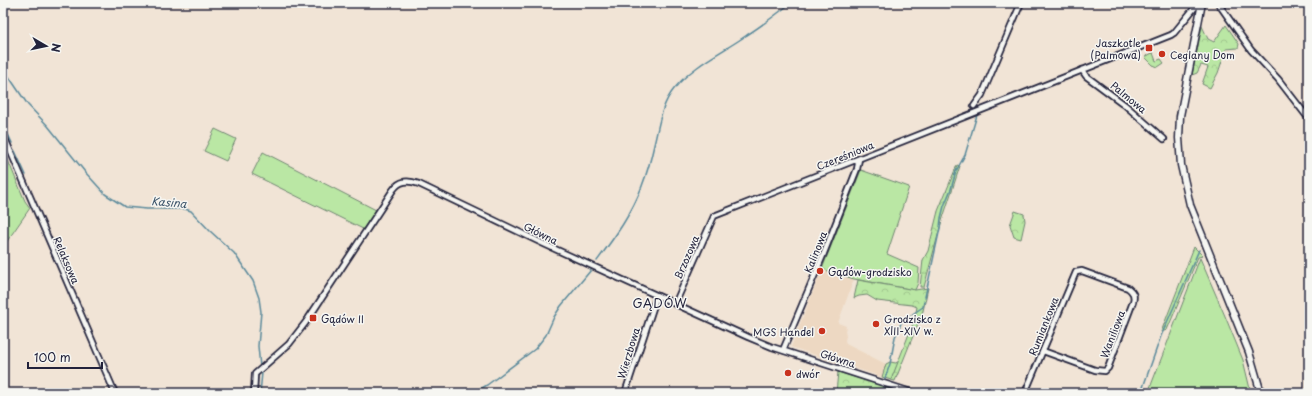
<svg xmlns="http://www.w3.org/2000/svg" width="1312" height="396" viewBox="0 0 1312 396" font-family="'Playpen Sans',sans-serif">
<defs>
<pattern id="forest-crowns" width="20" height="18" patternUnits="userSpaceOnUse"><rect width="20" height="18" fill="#bae7a4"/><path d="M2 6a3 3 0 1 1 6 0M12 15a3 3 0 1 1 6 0" fill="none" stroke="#a0c68e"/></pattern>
</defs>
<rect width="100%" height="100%" fill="#f1e4d6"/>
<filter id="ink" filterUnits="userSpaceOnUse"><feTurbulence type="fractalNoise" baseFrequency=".025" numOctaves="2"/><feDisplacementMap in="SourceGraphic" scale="8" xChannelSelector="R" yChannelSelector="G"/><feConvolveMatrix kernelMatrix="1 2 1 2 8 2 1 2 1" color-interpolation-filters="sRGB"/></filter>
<g filter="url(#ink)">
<path fill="#edd8c2" d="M822,269L854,279L838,323L846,326L845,331L846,336L845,340L846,344L886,364L882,377L791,347Z"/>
<g fill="#bae7a4" stroke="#6e8470">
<path d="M1154,52L1153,53L1156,61L1161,59L1164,63L1158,67L1153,65L1145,57Z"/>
<path d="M215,129L236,139L226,161L204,151Z"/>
<path d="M263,152L376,210L363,229L252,174Z"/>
<path d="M7,158L25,201L30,208L3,247V164Z"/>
<path d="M861,170L909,187L887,254L919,268L918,283L915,290L854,279L822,269Z"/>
<path d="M1200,258L1225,316L1243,360L1251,393H1148Z"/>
<path d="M899,361L891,380L882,377L886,364L890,362L896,363Z"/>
</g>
<g fill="url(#forest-crowns)" stroke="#6e8470">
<path d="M1226,25L1239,44L1238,48L1226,49L1218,73L1210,88L1202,84L1208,67L1201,65L1197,73L1192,75L1202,26L1208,39L1214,42Z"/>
<path d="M957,165L960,166L941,224L924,287H920L923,260L928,251L938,211Z"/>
<path d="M1015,211L1024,214L1025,221L1021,239L1014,237L1010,225Z"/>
<path d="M1194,247L1203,256L1198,257L1167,330L1161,332Z"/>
<path d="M858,280L915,290L928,288L923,311L895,381L891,380L914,321L917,307L912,305L877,301L867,295L859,296L854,298Z"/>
<path d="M838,372L899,391V393H836Z"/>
</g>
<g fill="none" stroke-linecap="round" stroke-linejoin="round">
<g stroke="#5a899b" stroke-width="1.5">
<path d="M3,68L28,105L48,126L85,172L105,194L125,207L147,209H185L191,211L210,231L234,253L253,281L259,298L261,312L258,346L260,367"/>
<path d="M3,123L12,143"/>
<path d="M15,151L26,175"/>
<path d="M597,261C614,238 632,214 642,186C647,173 651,159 654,145C659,125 661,105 674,89C693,65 723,52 747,35C763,25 777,14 791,3"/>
<path d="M925,297L940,228L941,218L944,206L951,189L956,171L965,155L977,115"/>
<path d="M884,381L890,364L895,337L902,321L923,307L924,301"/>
<path d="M260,393L262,373L261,371"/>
<path d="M474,393L487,385L535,349L546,335L554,317L561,306L591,270"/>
<path d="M882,393L883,385"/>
<path d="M1141,393L1161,336L1199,250"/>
</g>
<g stroke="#22223b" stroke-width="8">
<g id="street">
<path d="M1218,3L1251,50L1278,79L1309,119"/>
<path d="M1082,70L1086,76L1125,105L1164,139"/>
<path d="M974,106L982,95L1021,3"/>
<path d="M3,134L115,393"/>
<path d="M675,304L714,216L1171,35L1174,33L1196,6L1201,7"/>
<path d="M783,350L824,253L857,169L859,159"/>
<path d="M254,393L255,374L289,344L306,322L393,190C400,180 408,180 419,184L544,244L748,337L772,347L914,393"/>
<path d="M625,393L657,296"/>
<path d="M1025,393L1076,272L1082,271L1128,288C1133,292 1135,295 1133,302L1108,368L1105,371L1095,370L1043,351"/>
</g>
</g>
<g stroke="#22223b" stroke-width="9">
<path id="secondary" d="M1202,3L1180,116L1179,138L1181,165L1190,205L1249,352L1261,393"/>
</g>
<use href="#street" stroke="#f6f6f2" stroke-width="4.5"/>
<use href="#secondary" stroke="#f6f6f2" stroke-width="6"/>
</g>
</g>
<g fill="#c8321e" stroke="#f6f6f2" stroke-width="1.5">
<rect x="1145" y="44" width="8" height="8" rx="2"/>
<circle cx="1162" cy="54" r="4"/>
<circle cx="820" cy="271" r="4"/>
<rect x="309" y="314" width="8" height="8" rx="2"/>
<circle cx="876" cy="324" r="4"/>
<circle cx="822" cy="331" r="4"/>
<circle cx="788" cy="373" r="4"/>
</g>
<g text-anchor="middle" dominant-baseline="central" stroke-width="3" stroke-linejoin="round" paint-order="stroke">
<g font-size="10" fill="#22223b" stroke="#f6f6f2" text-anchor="start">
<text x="1141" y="42" text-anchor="end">Jaszkotle<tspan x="1141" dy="12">(Palmowa)</tspan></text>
<text x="1170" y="54">Ceglany Dom</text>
<text x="828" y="271">Gądów-grodzisko</text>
<text x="321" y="318">Gądów II</text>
<text x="884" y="318">Grodzisko z<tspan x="884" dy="12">XIII-XIV w.</tspan></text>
<text x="814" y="331" text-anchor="end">MGS Handel</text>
<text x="796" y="373">dwór</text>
</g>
<g font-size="10" fill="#22223b" stroke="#f6f6f2">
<text transform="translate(1129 97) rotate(39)">Palmowa</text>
<text transform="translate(845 155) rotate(-22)">Czereśniowa</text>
<text transform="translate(541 233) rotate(26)">Główna</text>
<text transform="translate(815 252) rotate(-68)">Kalinowa</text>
<text transform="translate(686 257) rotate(-66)">Brzozowa</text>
<text transform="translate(67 260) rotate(67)">Relaksowa</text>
<text transform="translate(1043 326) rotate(-68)">Rumiankowa</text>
<text transform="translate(1112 334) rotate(-69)">Waniliowa</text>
<text transform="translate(628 353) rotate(-73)">Wierzbowa</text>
<text transform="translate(838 358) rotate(18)">Główna</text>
</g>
<g font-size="11" font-style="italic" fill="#3e566b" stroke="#f6f6f2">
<text transform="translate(169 202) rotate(5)">Kasina</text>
</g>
<g font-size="12" letter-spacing="1" fill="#22223b" stroke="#f6f6f2">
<text x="660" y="303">GĄDÓW</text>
</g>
</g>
<rect width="1312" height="396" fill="none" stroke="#f6f6f2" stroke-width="16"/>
<rect x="8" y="8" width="1296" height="380" fill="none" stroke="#22223b" stroke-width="1.5" filter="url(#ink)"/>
<g transform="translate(46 46) rotate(99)" stroke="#f6f6f2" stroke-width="3" paint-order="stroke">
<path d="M0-3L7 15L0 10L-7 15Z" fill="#22223b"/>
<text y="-6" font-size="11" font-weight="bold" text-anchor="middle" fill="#22223b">N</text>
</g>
<path d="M28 362v6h74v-6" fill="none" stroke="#22223b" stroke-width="2"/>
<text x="34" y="362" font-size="12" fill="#22223b" stroke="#f6f6f2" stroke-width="3" paint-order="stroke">100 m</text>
</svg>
